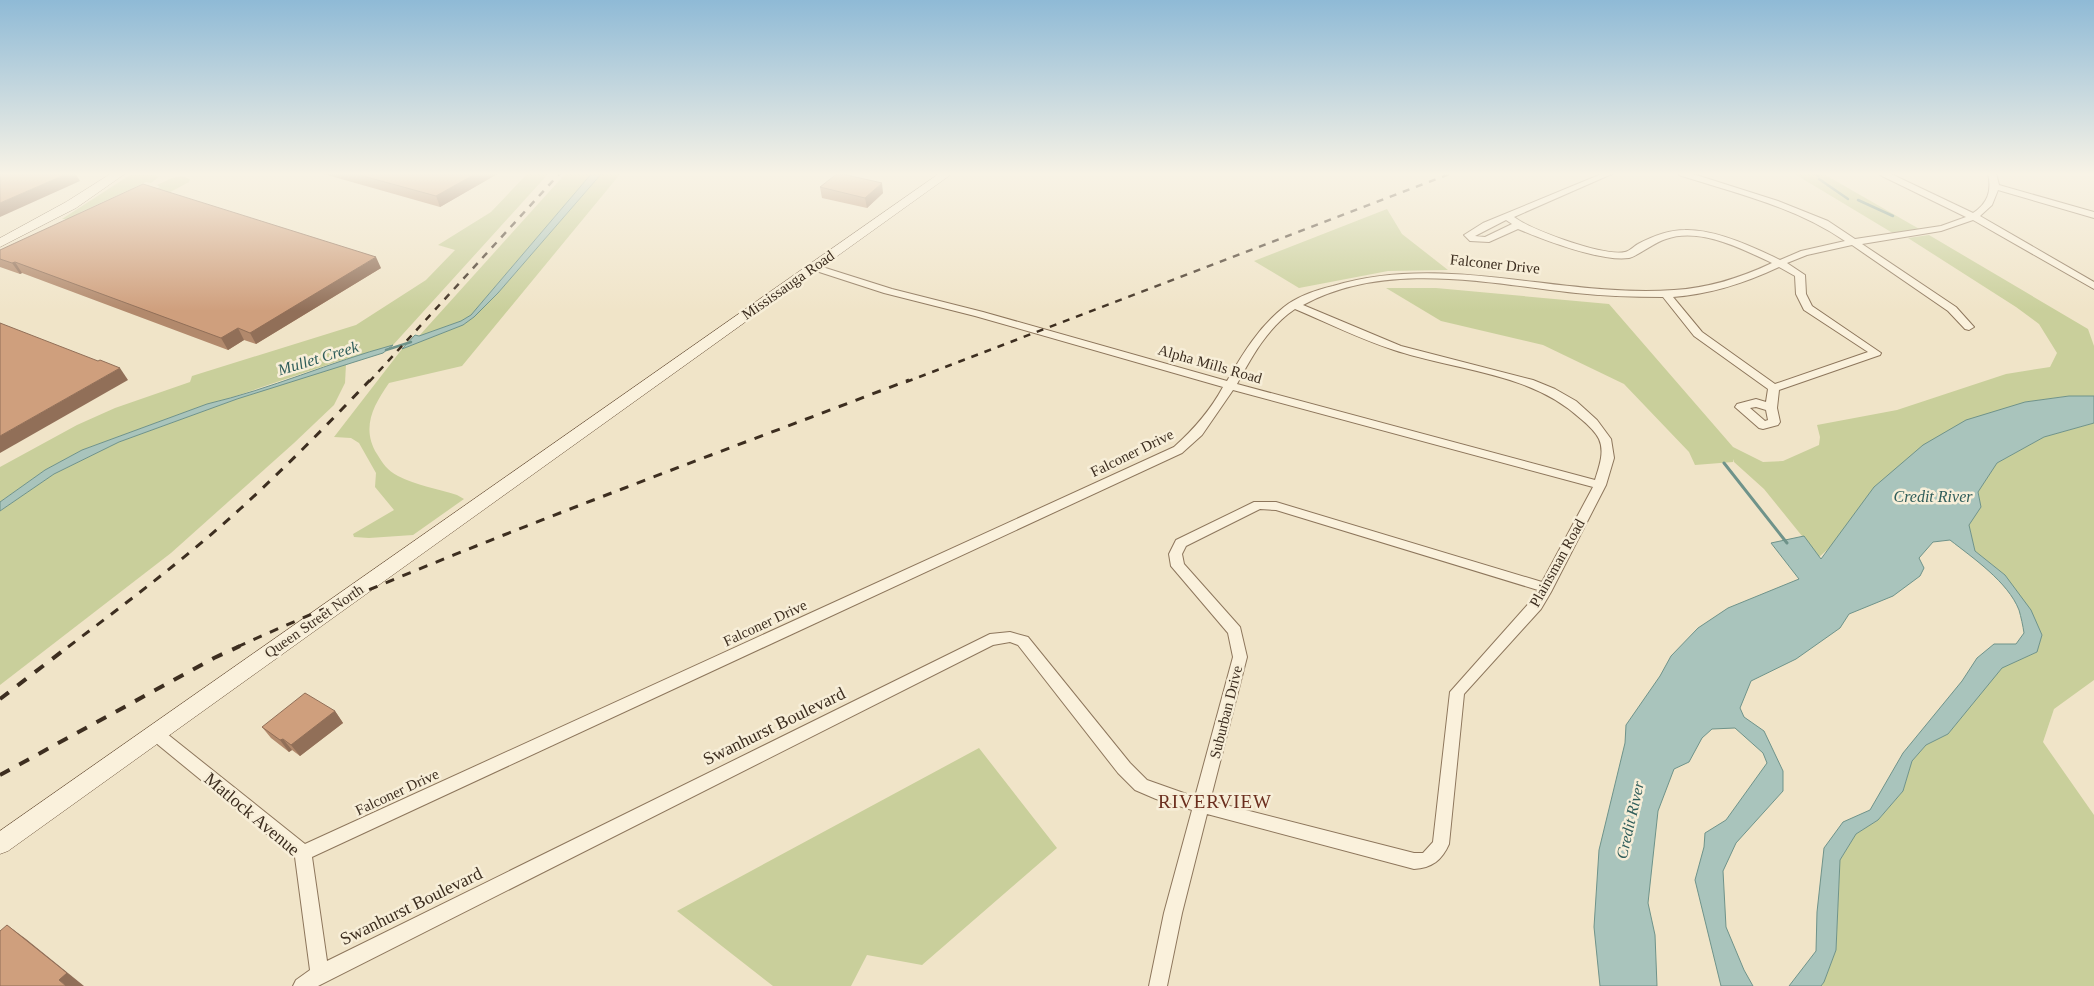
<svg xmlns="http://www.w3.org/2000/svg" width="2094" height="986" viewBox="0 0 2094 986" font-family="'Times New Roman',serif">
<rect width="100%" height="100%" fill="#f0e4c8"/>
<g fill="#c9cf9b">
<path d="M528,173H549L393,345L336,362L227,399L207,404L82,450L45,470L0,502V467L77,425L115,408L190,382L192,376L356,325L426,280L455,250L438,245L491,212Z"/>
<path d="M566,173H592L471,315L461,321L419,336Z"/>
<path d="M602,173H621L462,366L389,383C373,406 361,428 377,454C383,464 387,470 398,476C416,485 438,489 457,495L464,499L413,535L369,538L354,537L353,534L394,510L375,487L376,473L359,443L351,438L334,437L402,349L463,325L474,317L498,293Z"/>
<path d="M1793,173H1822L1921,230L1896,235Z"/>
<path d="M130,175H155L159,177L151,183L146,182L79,213L71,219H62Z"/>
<path d="M182,176L190,179L189,182L159,198H137L160,187L157,185L172,178Z"/>
<path d="M1387,209L1402,234L1448,270L1388,271L1299,288L1254,261Z"/>
<path d="M1929,235L2088,329L2094,346V396H2069L2025,402L1834,544L1819,557L1764,489L1734,462L1733,459V462L1695,465L1689,452L1624,384L1543,345L1441,321L1386,288H1436L1609,304L1733,447L1763,462L1783,461L1819,445L1820,437L1817,425L1897,410L2006,374L2050,367L2057,353L2039,324L2016,307L1908,238Z"/>
<path d="M346,364L345,383L334,405L294,443L171,553L0,685V511L54,474L119,442L237,399Z"/>
<path d="M2094,423V680L2054,709L2043,742L2094,815V986H1821L1824,982L1836,950L1840,860L1856,834L1878,820L1903,791L1912,761L1926,745L1948,734L2002,667L2037,652L2042,635L2005,575L1975,551L1969,525L1981,507L1978,492L1997,463L2044,437Z"/>
<path d="M979,748L1057,848L922,965L867,955L851,986H773L677,911Z"/>
</g>
<g fill="#a9c4bc" stroke="#6f938a">
<path d="M592,173H602L498,293L474,317L463,325L402,349L415,335L419,336L461,321L471,315Z"/>
<path d="M393,345L383,353L237,399L119,442L54,474L0,511V502L45,470L82,450L207,404C271,389 330,362 393,345Z"/>
<path d="M2069,396H2094V423L2044,437L1997,463L1978,492L1981,507L1969,525L1975,551L2005,575L2031,610L2042,635L2037,652L2002,668L1948,734L1926,745L1912,761L1903,791L1878,820L1856,834L1840,860L1836,950L1824,982L1821,986H1789L1816,951L1817,912L1824,848L1843,822L1870,810L1903,753L1962,681L1977,658L1994,644H2016L2024,633C2023,626 2021,617 2019,610C2008,582 1973,558 1950,540L1933,542L1919,558L1924,568L1920,576L1893,596L1849,614L1840,628L1796,659L1751,681L1740,708L1744,717L1764,731L1783,771V791L1736,843L1723,871L1726,927L1744,970L1753,986H1721L1695,880L1704,847L1705,833L1726,820L1767,763L1763,753L1735,728L1712,729L1702,738L1689,762L1674,769L1658,811L1648,903L1655,935L1657,986H1600L1594,927L1599,850L1625,743L1626,725L1660,676L1671,656L1698,628L1728,608L1799,579L1771,543L1804,536L1821,559L1874,487L1923,445L1966,420L2025,402Z"/>
</g>
<g fill="none" stroke-linecap="round" stroke-linejoin="round">
<g stroke="#6f938a" stroke-width="2.5">
<path d="M1814,173L1818,176"/>
<path d="M1819,179L1848,199"/>
<path d="M1858,200L1893,216"/>
<path d="M386,350L411,342"/>
</g>
<path stroke="#6f938a" stroke-width="3" d="M1724,463L1787,543"/>
<g stroke="#8d765c" stroke-width="2">
<path id="street" d="M1604,173H1614L1514,217C1531,230 1604,257 1625,252C1630,251 1634,246 1638,244C1653,236 1669,230 1685,230C1715,229 1754,247 1780,260L1801,251L1845,241C1796,207 1735,193 1679,175L1678,173H1690L1778,201L1828,221L1855,239L1941,226L1966,217L1880,175L1879,173H1889L1973,213C1988,203 1992,191 1988,173H1996L1999,185L2094,212V218L1998,190L1992,205L1980,216L2094,282V289L1973,220L1941,231L1862,244L1956,307L1974,327L1969,330L1965,329L1948,311L1852,245L1807,255L1787,263L1805,275L1806,294L1812,306L1881,353L1880,355L1779,390L1777,408L1780,422L1778,425L1763,429L1759,428L1735,407L1737,404L1756,399L1766,402L1768,389L1694,336L1663,297C1634,297 1605,296 1576,293C1487,283 1386,260 1303,305L1401,346L1533,380L1555,389L1576,401L1597,420L1611,439L1614,458L1606,485L1551,592L1541,609L1464,694L1449,844C1442,860 1432,868 1414,869L1207,814L1182,913L1167,986H1149L1164,913L1192,810L1156,799L1135,790L1118,773L1018,645L1010,642L993,645L318,986H293L296,980L310,970L295,857L151,739L148,734L151,729L156,728L161,729L305,844L1174,447C1194,429 1210,411 1223,387L975,316L884,293L810,269V265H816L892,289L983,312L1227,381C1243,353 1259,327 1284,307C1298,296 1316,290 1333,286C1446,252 1559,298 1674,290C1709,288 1740,278 1772,263C1742,249 1700,227 1666,239C1655,242 1636,257 1629,258C1601,262 1544,240 1518,229L1489,242L1470,241L1464,235L1483,223ZM1506,220L1512,224L1485,237L1475,236ZM1779,267L1795,276L1796,294L1804,310L1868,352L1775,384L1702,332L1673,297C1711,294 1745,283 1779,267ZM1295,309C1328,323 1360,339 1394,350C1457,371 1530,372 1581,419C1587,424 1595,431 1599,439C1605,452 1599,467 1595,480L1237,384C1252,356 1268,327 1295,309ZM1233,390L1593,487L1542,582L1276,502H1254L1176,540L1169,554L1171,566L1228,633L1233,657L1195,797L1147,780L1130,763L1028,637L1010,632L990,634L327,961L312,857L1182,453L1202,435ZM1756,407L1766,410L1768,420L1765,421L1750,408ZM1260,509L1276,510L1538,590L1531,601L1450,692L1433,842L1423,853H1414L1210,801L1247,657L1240,627L1184,564L1182,554L1186,546Z"/>
</g>
<g stroke="#6f573f" stroke-width="1">
<g id="secondary">
<path d="M112,173H126L76,208L0,247V238L66,202Z"/>
<path d="M940,173H953L8,851L0,854V831Z"/>
</g>
</g>
<use href="#street" fill="#faf1dc" fill-rule="evenodd"/>
<use href="#secondary" fill="#faf1dc" fill-rule="evenodd"/>
<g stroke="#3d2e20" stroke-width="2.5" stroke-dasharray="7 7" stroke-linecap="butt">
<path d="M369,382L560,173"/>
<path d="M906,382L1452,173"/>
</g>
<g stroke="#3d2e20" stroke-width="3" stroke-dasharray="9 9" stroke-linecap="butt">
<path d="M68,647C126,603 185,559 240,509C285,468 328,424 370,380"/>
<path d="M237,647C457,548 684,466 909,380"/>
</g>
<g stroke="#3d2e20" stroke-width="4" stroke-dasharray="11 11" stroke-linecap="butt">
<path d="M0,699L69,646"/>
<path d="M0,775L214,658L240,646"/>
</g>
</g>
<g fill="#b2896c">
<path d="M320,173H499L440,207Z"/>
<path d="M820,187L883,193L867,208L822,198Z"/>
<path d="M0,250L381,268L256,344L244,340L228,350L22,273L20,274L0,267Z"/>
<path d="M335,711L343,723L300,756L292,750L289,752L271,738L262,727Z"/>
</g>
<g fill="#916f58">
<path d="M69,173H75L80,181L0,217V203Z"/>
<path d="M477,173H499L440,207L436,196Z"/>
<path d="M882,183L883,193L867,208L865,198Z"/>
<path d="M376,257L381,268L256,344L250,333Z"/>
<path d="M15,262L22,273L20,274L12,263Z"/>
<path d="M238,328L244,340L228,350L221,338Z"/>
<path d="M120,368L128,380L0,453V436Z"/>
<path d="M335,711L343,723L300,756L291,745Z"/>
<path d="M283,739L292,750L289,752L280,740Z"/>
<path d="M7,925L26,939L84,986H66L59,980Z"/>
</g>
<g fill="#cf9f7d" stroke="#916f58">
<path d="M0,173H69L0,203Z"/>
<path d="M352,173H477L436,196Z"/>
<path d="M838,173L882,183L865,198L820,187Z"/>
<path d="M143,184L376,257L250,333L238,328L221,338L15,262L12,263L0,259V250Z"/>
<path d="M0,323L98,361L100,360L120,368L0,436Z"/>
<path d="M305,693L335,711L291,745L283,739L280,740L262,727Z"/>
<path d="M7,925L67,973L59,980L66,986H0V931Z"/>
</g>
<linearGradient id="sky" x2="0" y2="1"><stop stop-color="#8fbad6"/><stop offset="0.56" stop-color="#f8f3e6"/><stop offset="1" stop-color="#f8f3e6" stop-opacity="0"/></linearGradient>
<rect width="2094" height="311" fill="url(#sky)"/>
<g text-anchor="middle" dominant-baseline="central" stroke-width="5" stroke-linejoin="round" paint-order="stroke">
<g font-size="15" fill="#3d2e20" stroke="#f7eed8">
<text transform="translate(1495 264) rotate(6)">Falconer Drive</text>
<text transform="translate(788 285) rotate(-35)">Mississauga Road</text>
<text transform="translate(1210 364) rotate(16)">Alpha Mills Road</text>
<text transform="translate(1132 453) rotate(-26)">Falconer Drive</text>
<text transform="translate(1557 563) rotate(-61)">Plainsman Road</text>
<text transform="translate(314 621) rotate(-35)">Queen Street North</text>
<text transform="translate(765 623) rotate(-25)">Falconer Drive</text>
<text transform="translate(1226 712) rotate(-76)">Suburban Drive</text>
<text transform="translate(397 792) rotate(-25)">Falconer Drive</text>
</g>
<g font-size="16" font-style="italic" fill="#2f5d5a" stroke="#f7eed8">
<text transform="translate(318 358) rotate(-17)">Mullet Creek</text>
<text x="1933" y="496">Credit River</text>
<text transform="translate(1630 820) rotate(-77)">Credit River</text>
</g>
<g font-size="18" fill="#3d2e20" stroke="#f7eed8">
<text transform="translate(774 726) rotate(-26)">Swanhurst Boulevard</text>
<text transform="translate(252 814) rotate(40)">Matlock Avenue</text>
<text transform="translate(411 906) rotate(-26)">Swanhurst Boulevard</text>
</g>
<g font-size="19" letter-spacing="1" fill="#6b2e1e" stroke="#f7eed8">
<text x="1215" y="801">RIVERVIEW</text>
</g>
</g>
</svg>
